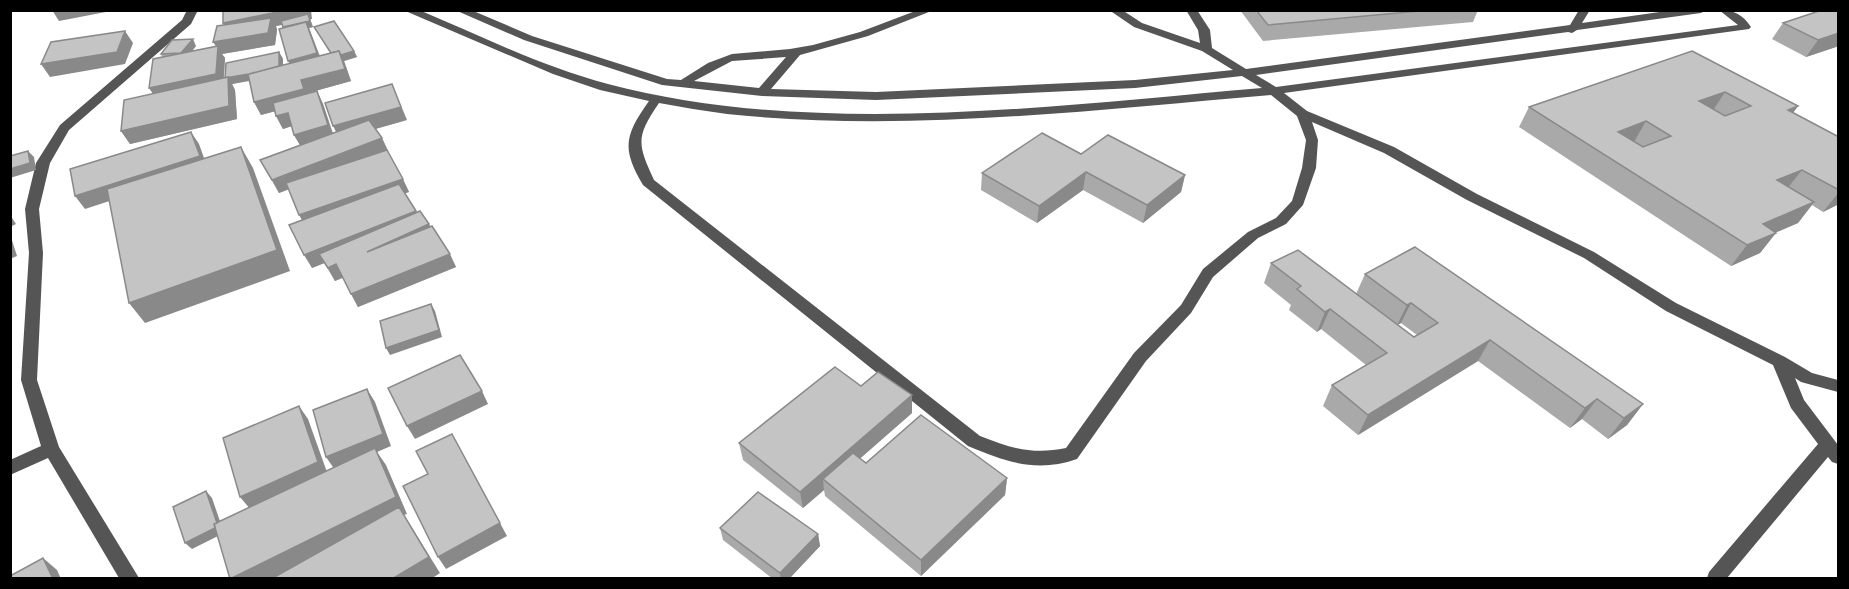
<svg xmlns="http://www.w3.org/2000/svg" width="1849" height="589" viewBox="0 0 1849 589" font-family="'Nunito Sans',sans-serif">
<rect width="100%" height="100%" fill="#fff"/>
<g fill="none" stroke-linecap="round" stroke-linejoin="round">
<g fill="#555" fill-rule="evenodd">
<path d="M187,10H198L191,24L69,130L50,163L39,209L43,253L37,380L59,447L139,578H119L48,458L10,475V460L41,446L21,380L29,253L25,209L36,163L60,125L182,20Z"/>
<path d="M403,10H419C481,36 543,67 608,84C812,138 1053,106 1262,88L1242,76L1135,88L876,100L762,96L662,85L524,40L455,10H471L532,36L667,79L681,80L708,63L732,54L790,49L813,45L860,32L918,10H934L868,36L800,55L771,89L876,92L1135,80L1233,70L1202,51L1134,27L1109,10H1122L1142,23L1200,43L1198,30L1186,10H1197L1210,30L1212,48L1246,69L1570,25L1579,10H1590L1582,23L1674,10H1706L1701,13L1577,30L1572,33L1568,32L1256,75L1276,87L1738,25L1719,10C1734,10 1742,14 1751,27L1749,29L1284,93L1307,111L1394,147L1477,194L1594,252L1676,303L1785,357L1812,373L1838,380V392L1801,382L1795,378L1804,400L1838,445V464L1832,462L1828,457L1727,578H1707L1709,572L1818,444L1791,408L1773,365L1666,311L1584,258L1467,200L1384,153L1312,122L1318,140L1316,168L1303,205L1286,224L1258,238L1213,277L1191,313L1146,361L1077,459C1037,473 1006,462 968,446L643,185C621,148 625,135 649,101L600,90L553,74ZM786,57L759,88L694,81L732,61ZM1271,95L1297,116L1306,140L1302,168L1292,201L1276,218L1248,232L1203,269L1181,305L1134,353L1066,448C1033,455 1010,448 980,436L654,180C637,143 636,137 659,103C682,107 704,111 727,114C908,133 1091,110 1271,95Z"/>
</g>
</g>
<g fill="#a9a9a9" fill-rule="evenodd">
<path d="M1240,10H1478L1473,22L1263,41Z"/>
<path d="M1839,10V46L1806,57L1772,39L1783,23Z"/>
<path d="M310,19L313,27L309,28L320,56L330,53L314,27L354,51L357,57L344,61L351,81L308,93V94L317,91L323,104L333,133L407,120L375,129L382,138L388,151L409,192L405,193L417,213L431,227L456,267L358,307L343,278L335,281L324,263L312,268L302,220L289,189L279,193L260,160L300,145L294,135L292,126L283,129L276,116L275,111L261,115L254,102L250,81L232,84L235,90L237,119L130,144L121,131L153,94L162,57L161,54L196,46L192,51L216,46L213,42L224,25L223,23L312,19ZM282,25L288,61L290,63L283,65V59L279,52L224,78L225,58L222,54L275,45L277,30L276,26Z"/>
<path d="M1692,51L1798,106L1793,113L1839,137V204L1823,212L1812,205L1798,223L1776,232L1760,253L1731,266L1519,127L1529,107Z"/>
<path d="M1081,154L1185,175L1181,192L1143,223L1083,190L1037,223L981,190L982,173Z"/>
<path d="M1271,263L1356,294L1365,274L1643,404L1627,425L1608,439L1582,419L1570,428L1478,361L1358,435L1323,406L1332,385L1366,365L1321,329L1317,332L1289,310L1291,305L1264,283ZM1401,323L1417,335L1414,337L1398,325Z"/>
<path d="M861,386L912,413L860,458L866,463L1007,478L1005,495L921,576L825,496L824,490L803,508L743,460L739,443Z"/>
<path d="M720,528L818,534L820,546L789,579H773L723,540Z"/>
</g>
<g fill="#898989">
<path d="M52,10H106V12L59,21Z"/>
<path d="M287,10H311L312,19H310L313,27L309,28L323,66L295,73L288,61L286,34L309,19L276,26L277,30L275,45L222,54L225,58L223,86L157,100L149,88L218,49L213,42L229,35L223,23Z"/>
<path d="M125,31L133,43L125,64L50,77L41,64Z"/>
<path d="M1839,33V46L1806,57L1818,40Z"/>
<path d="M193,39L196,46L185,60L181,53Z"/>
<path d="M354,51L357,57L344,61L351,81L308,93L310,102L261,115L254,102L301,80L333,57Z"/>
<path d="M279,52L283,59V74L232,84L235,90L237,119L130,144L121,131L225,78Z"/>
<path d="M392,84L407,120L340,139L333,126Z"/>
<path d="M317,91L323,104L334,138L301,147L294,135Z"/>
<path d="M1725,92L1712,112L1699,101Z"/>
<path d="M1798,106L1783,126L1788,110Z"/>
<path d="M288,113L295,125L283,129L276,116Z"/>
<path d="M1646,121L1634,142L1618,132Z"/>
<path d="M191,132L199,144L208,169L85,209L75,196Z"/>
<path d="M382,138L388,151L279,193L272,180Z"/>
<path d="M241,147L253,168L290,271L145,323L129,303Z"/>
<path d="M28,151L34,157L36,170L10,178V169Z"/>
<path d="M1802,170L1786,190L1777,180Z"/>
<path d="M1086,172L1083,190L1037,223L1039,206Z"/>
<path d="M1185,175L1181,192L1143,223L1147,205Z"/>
<path d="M403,179L409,192L307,228L299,215Z"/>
<path d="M1839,192V204L1823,212Z"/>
<path d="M1814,202L1798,223L1747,245L1763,224Z"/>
<path d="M416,211L422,224L312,268L304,255Z"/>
<path d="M10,215L16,224L10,227Z"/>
<path d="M429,224L435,237L367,252Z"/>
<path d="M1776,233L1760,253L1731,266L1747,245Z"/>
<path d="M10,234L17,256L10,259Z"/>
<path d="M450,254L456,267L358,307L351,294Z"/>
<path d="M336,264L343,277L335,281L328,268Z"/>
<path d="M1411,303L1401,323L1397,325L1407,305Z"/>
<path d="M431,304L435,311L442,337L390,355L386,348Z"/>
<path d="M1330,309L1321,329L1317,332L1325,312Z"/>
<path d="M1490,340L1478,361L1358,435L1368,415Z"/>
<path d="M367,389L375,402L391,446L377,452L386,465L407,514L404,515L440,573L431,579H231L335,470L326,457Z"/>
<path d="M482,391L488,404L415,439L407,426Z"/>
<path d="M912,395V413L830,485L823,479L824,490L803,508L800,492Z"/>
<path d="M1597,399L1582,419L1570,428L1585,408Z"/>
<path d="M1643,404L1627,425L1608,439L1624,418Z"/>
<path d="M299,406L308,419L328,475L251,510L240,497Z"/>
<path d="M1007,478L1005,495L921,576V560Z"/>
<path d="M206,491L212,498L224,533L192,549L185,543Z"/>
<path d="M500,523L507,536L446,569L438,557Z"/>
<path d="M818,534L820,546L789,579H781L780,573Z"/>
<path d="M43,558L57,570L61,579H53Z"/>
</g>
<g fill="#c4c4c4" stroke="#898989" stroke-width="1.5" fill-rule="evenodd">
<path d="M223,10H287L223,23Z"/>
<path d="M1256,10H1430L1268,25Z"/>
<path d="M1822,10H1839V33L1818,40L1783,23Z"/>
<path d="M308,14L310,21L283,27L281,21Z"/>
<path d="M271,18L268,33L213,42L217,26Z"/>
<path d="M334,21L354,51L341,55L339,51L331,53L314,27Z"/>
<path d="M306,22L317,53L288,61L279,29Z"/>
<path d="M125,31L117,52L41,64L51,42Z"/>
<path d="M193,39L181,53L161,54L172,40Z"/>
<path d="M218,46L216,74L149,88L153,59Z"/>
<path d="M339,51L345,69L301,80L304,89L254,102L248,74Z"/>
<path d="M1692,51L1798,106L1788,110L1839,137V190L1802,170L1777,180L1814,202L1763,224L1776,233L1747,245L1529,107ZM1725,92L1751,106L1725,116L1699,101ZM1646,121L1671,136L1643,147L1618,132Z"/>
<path d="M279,52V66L249,74L225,78L226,63Z"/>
<path d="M228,77L229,106L121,131L124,100Z"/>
<path d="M392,84L401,107L333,126L325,103Z"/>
<path d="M317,91L328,125L294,135L288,113L276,116L273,103Z"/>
<path d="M369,120L382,138L272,180L260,160Z"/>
<path d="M191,132L200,156L75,196L70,169Z"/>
<path d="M1042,133L1081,154L1108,135L1185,175L1147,205L1086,172L1039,206L982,173Z"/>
<path d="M241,147L277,250L129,303L107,189Z"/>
<path d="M387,150L403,179L299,215L286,183Z"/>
<path d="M28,151L30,163L10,169V156Z"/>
<path d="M399,184L416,211L304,255L289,225Z"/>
<path d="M420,211L429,224L367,252L432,226L450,254L351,294L336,264L328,268L319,254Z"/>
<path d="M1415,247L1643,404L1624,418L1597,399L1585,408L1490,340L1368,415L1332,385L1387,353L1330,309L1325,312L1297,289L1301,286L1271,263L1298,250L1414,337L1438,323L1411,303L1407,305L1365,274Z"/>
<path d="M431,304L439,330L386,348L380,321Z"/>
<path d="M460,355L482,391L407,426L388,388Z"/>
<path d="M835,367L861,386L878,372L912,395L800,492L739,443Z"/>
<path d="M367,389L383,434L326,457L313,410Z"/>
<path d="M299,406L318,462L240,497L223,438Z"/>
<path d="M921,415L1007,478L921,560L823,479L853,453L866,463Z"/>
<path d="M452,434L500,523L438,557L403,486L428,474L416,451Z"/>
<path d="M375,448L396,497L230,579L214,524Z"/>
<path d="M206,491L217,523L214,524L215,528L185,543L173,507Z"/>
<path d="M758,492L818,534L780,573L720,528Z"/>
<path d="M399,507L429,557L392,579H271Z"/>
<path d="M43,558L53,579H10V576Z"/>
</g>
<rect width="1849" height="589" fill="none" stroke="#000000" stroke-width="24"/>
</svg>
